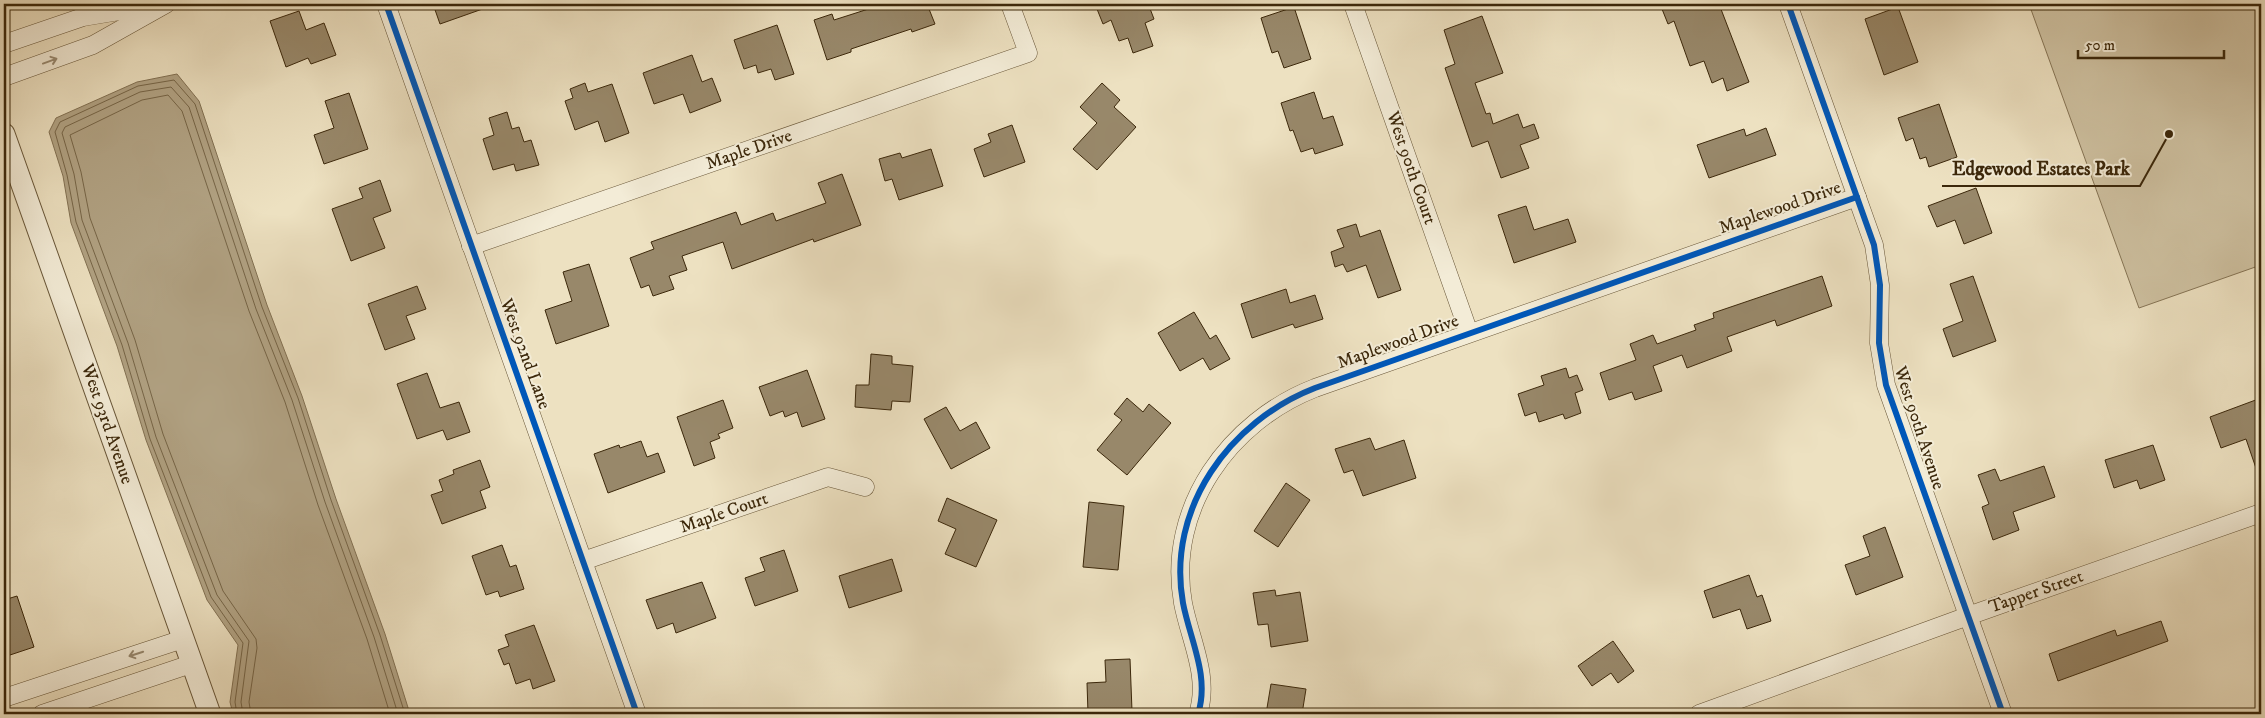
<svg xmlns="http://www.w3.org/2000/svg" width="2265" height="718" viewBox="0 0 2265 718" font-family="'IM FELL DW Pica',serif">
<rect width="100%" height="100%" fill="#ede1c1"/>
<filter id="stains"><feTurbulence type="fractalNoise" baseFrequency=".004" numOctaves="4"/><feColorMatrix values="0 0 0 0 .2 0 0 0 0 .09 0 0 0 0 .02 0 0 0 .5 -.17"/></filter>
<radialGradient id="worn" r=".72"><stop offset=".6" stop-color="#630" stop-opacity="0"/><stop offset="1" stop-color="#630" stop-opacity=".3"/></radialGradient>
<path fill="#cfc2a2" stroke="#867556" d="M2029,4H2261V265L2139,308Z"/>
<path fill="#b1a283" stroke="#827153" d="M177,74L199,101L267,305L302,396L336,499L385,634L410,714H233L230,702L238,645L207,600L146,440L117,346L71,223L63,176L49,132L56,118L137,82Z"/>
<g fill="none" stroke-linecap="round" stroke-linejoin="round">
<g stroke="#766547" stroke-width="1">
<path d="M237,714L235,702L243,643L211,597L150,439L122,345L76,222L67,175L55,132L60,122L138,86L174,80L195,104L262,307L298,398L331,500L380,635L405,714"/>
<path d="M243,714L241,702L249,641L217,595L156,437L128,343L82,220L74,174L62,133L65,127L140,92L171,87L189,107L256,309L292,400L325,502L374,637L398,714"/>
<path d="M251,714L249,702L257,648L256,639L223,591L163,434L135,340L90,218L81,172L70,135L142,100L168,95L182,111L249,311L285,402L318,505L367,639L390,714"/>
</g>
</g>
<g fill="#98886a" stroke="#3c280b">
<path d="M433,4H490L491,6L440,24Z"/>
<path d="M884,4H927L935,24L912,32L911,29L851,49V52L827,60L814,20L832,14L834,20Z"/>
<path d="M1095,4H1152L1149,6L1154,19L1145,23L1153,46L1133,53L1128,38L1119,41L1111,20L1103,24Z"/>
<path d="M1660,4H1719L1749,82L1727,91L1723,78L1712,83L1704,61L1690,66L1674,21L1668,24Z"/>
<path d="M1294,7L1311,59L1284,68L1278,51L1272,53L1261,18Z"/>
<path d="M1898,7L1918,62L1884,75L1865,19Z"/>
<path d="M299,11L306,30L324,23L336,55L311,64L308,58L286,67L270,21Z"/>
<path d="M1482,16L1503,73L1475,83L1486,114L1490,113L1493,124L1518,114L1523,128L1534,124L1539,138L1520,145L1529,168L1501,178L1488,141L1472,147L1445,68L1455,64L1444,30Z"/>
<path d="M777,25L794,74L775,80L771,69L758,73L756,65L744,69L734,40Z"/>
<path d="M692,55L702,82L712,78L721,101L690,113L683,94L654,104L643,73Z"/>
<path d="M585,83L588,92L612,84L629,133L605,142L598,121L575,130L565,101L573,98L570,89Z"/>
<path d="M1102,83L1120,100L1114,107L1136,127L1097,170L1073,149L1097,123L1080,107Z"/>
<path d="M1314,92L1323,119L1333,116L1343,145L1315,154L1313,148L1301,152L1293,130L1290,131L1281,103Z"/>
<path d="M349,93L368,149L324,164L314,135L334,128L325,101Z"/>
<path d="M1939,104L1957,157L1929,167L1926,157L1920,159L1913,138L1906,141L1898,118Z"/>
<path d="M507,112L512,129L519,127L524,142L531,140L539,165L516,171L514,164L493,170L483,139L494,135L489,118Z"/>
<path d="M1012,125L1025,162L984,177L974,149L991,142L988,134Z"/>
<path d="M1766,128L1776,155L1709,178L1697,145L1744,129L1746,136Z"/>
<path d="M931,149L943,186L899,200L892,179L885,181L879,159L900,153L902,158Z"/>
<path d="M842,174L861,225L814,242L813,239L732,269L723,242L682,256L687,270L669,276L674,289L653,296L649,285L641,288L630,258L654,249L651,242L736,212L741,225L773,213L776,221L826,203L818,183Z"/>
<path d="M380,180L391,211L373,218L385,248L351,261L332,209L363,198L359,188Z"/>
<path d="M1976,188L1992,233L1964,244L1955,220L1937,227L1928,206Z"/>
<path d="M1526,206L1534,230L1568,219L1576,242L1514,263L1498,215Z"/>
<path d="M1356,224L1360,237L1380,230L1401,290L1378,298L1366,265L1347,272L1343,264L1335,267L1331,252L1344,247L1337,230Z"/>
<path d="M589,264L609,326L556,344L545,310L572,301L563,272Z"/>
<path d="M1822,276L1832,306L1777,326L1775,320L1727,337L1732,351L1687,368L1682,355L1653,366L1662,391L1635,400L1632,392L1609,400L1600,373L1636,360L1630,344L1653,335L1657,344L1696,330L1694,325L1714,318L1713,313Z"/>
<path d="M1973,276L1996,341L1953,357L1943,329L1963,321L1950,284Z"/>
<path d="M417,286L426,309L406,316L415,339L385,350L368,304Z"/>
<path d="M1286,289L1290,303L1315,295L1323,319L1295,328L1293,324L1252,338L1241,304Z"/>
<path d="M1194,312L1210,339L1216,335L1230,359L1210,370L1203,358L1180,371L1158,333Z"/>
<path d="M871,354L892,356V364L913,366L910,402L892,401L891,410L855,407L856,385H869Z"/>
<path d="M1566,368L1569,378L1577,375L1583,390L1575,393L1581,413L1565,419L1563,414L1539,422L1536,412L1525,416L1518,394L1544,385L1541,376Z"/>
<path d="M807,370L825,419L802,427L797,412L785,417L783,411L770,416L759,387Z"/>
<path d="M427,373L440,408L459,402L470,432L447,440L443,430L417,439L397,384Z"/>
<path d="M1127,398L1143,412L1149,404L1171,423L1127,475L1097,450L1122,420L1114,414Z"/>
<path d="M2261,398V476L2259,477L2246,439L2221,448L2210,417Z"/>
<path d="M723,400L733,428L718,434L720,438L710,442L715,458L694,466L677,417Z"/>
<path d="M946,407L960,431L976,422L990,448L951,469L924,419Z"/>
<path d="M1370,438L1375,450L1404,440L1416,478L1363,496L1353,470L1344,473L1335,449Z"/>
<path d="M641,441L647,457L658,453L665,472L608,493L594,454L619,445L620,448Z"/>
<path d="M2153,445L2165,480L2140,489L2137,480L2114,488L2105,460Z"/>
<path d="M480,460L490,487L480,491L486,508L442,524L431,495L443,491L439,480L454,474L453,470Z"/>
<path d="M2044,466L2055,497L2013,512L2019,530L1993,540L1982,507L1989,504L1978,475L1995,469L2000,481Z"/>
<path d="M1286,483L1310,500L1278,547L1254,531Z"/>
<path d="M947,498L997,520L976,567L945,554L956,529L938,521Z"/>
<path d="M1089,502L1124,506L1118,570L1083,567Z"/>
<path d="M1885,527L1903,577L1856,595L1845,565L1870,556L1863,536Z"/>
<path d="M502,545L510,567L516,565L524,589L500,597L498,591L486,595L472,556Z"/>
<path d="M784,550L798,591L755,606L745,578L765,571L760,558Z"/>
<path d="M892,559L902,591L849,608L839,576Z"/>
<path d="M1749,575L1757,597L1762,595L1771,621L1747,629L1740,609L1713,618L1704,591Z"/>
<path d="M702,582L716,618L676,633L673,623L657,629L646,600Z"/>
<path d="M1275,590L1276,596L1300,592L1308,641L1271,647L1268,624L1258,625L1253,593Z"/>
<path d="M17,596L34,647L4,657V600Z"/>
<path d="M2161,621L2168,641L2058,681L2049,654L2115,630L2117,636Z"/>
<path d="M534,625L555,681L533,689L530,679L516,684L509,663L504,665L498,650L509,646L505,635Z"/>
<path d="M1613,641L1634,671L1618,683L1611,673L1592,686L1578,666Z"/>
<path d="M1130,659L1132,711L1088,713L1087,683L1106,682L1105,660Z"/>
<path d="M1271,684L1306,689L1302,714H1266Z"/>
</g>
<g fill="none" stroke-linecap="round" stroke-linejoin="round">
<g stroke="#685638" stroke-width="19">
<g id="minor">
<path d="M386,4L637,714"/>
<path d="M1353,4L1469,333"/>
<path d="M1788,4L1874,245L1880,285L1879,343L1886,385L2003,714"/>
<path d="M4,44L83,17L155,5"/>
<path d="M4,77L93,45L166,4"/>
<path d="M471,246L1028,53L1010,4"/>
<path d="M583,561L828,477L865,487"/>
<path d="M4,698L183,639"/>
<path d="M42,714L191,664"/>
<path d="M1198,714C1210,676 1190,640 1183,603C1166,508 1230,421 1315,388L1857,197"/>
<path d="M1699,714L1968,616L2261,513"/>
</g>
</g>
<g stroke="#685638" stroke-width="23">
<path id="tertiary" d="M4,134L210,714"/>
</g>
<use href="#minor" stroke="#f3ecd7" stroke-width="18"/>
<use href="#tertiary" stroke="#f3ecd7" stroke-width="21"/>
<g stroke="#f3ecd7" stroke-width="9">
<g id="cycleway">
<path d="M386,4L637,714"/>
<path d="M1788,4L1874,245L1880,285L1879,343L1886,385L2003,714"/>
<path d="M1198,714C1210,676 1190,640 1183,603C1166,508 1230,421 1315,388L1857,197"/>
</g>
</g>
<use href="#cycleway" stroke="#0057b8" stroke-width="6"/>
</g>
<defs><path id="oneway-shaft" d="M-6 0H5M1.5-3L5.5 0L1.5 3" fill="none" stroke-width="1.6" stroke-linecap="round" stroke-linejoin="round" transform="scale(1.25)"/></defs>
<g stroke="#988a71">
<use href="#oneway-shaft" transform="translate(50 61) rotate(-20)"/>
<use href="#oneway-shaft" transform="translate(136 654) rotate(162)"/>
</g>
<g text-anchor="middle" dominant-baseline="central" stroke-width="4" stroke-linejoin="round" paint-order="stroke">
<g font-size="18" fill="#3c280b" stroke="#f3ecd7">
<text transform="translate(749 150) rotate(-19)">Maple Drive</text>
<text transform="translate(1411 168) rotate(71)">West 90th Court</text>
<text transform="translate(1780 208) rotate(-19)">Maplewood Drive</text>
<text transform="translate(1398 342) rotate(-20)">Maplewood Drive</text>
<text transform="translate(525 354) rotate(70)">West 92nd Lane</text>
<text transform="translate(107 424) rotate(71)">West 93rd Avenue</text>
<text transform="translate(1919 428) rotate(72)">West 90th Avenue</text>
<text transform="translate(724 513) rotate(-19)">Maple Court</text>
<text transform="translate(2036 592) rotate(-19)">Tapper Street</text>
</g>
</g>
<path fill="none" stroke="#3c280b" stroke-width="2" d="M2169 134L2140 186H1942"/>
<circle fill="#3c280b" stroke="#f3ecd7" stroke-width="2" cx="2169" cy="134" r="5"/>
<g font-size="19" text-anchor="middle" font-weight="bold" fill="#3c280b" stroke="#f3ecd7" stroke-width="4" stroke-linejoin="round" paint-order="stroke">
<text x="2041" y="175">Edgewood Estates Park</text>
</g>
<rect width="2265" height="718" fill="none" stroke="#ede1c1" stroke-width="20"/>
<rect x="5" y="5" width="2255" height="708" fill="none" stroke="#3c280b" stroke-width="2.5"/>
<rect x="10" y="10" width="2245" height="698" fill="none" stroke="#3c280b"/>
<path d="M2078 50v8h146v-8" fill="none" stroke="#3c280b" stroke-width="2.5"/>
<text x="2085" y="50" font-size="15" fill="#3c280b" stroke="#f3ecd7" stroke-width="4" paint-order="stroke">50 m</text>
<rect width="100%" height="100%" filter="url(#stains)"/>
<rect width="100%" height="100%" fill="url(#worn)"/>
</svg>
